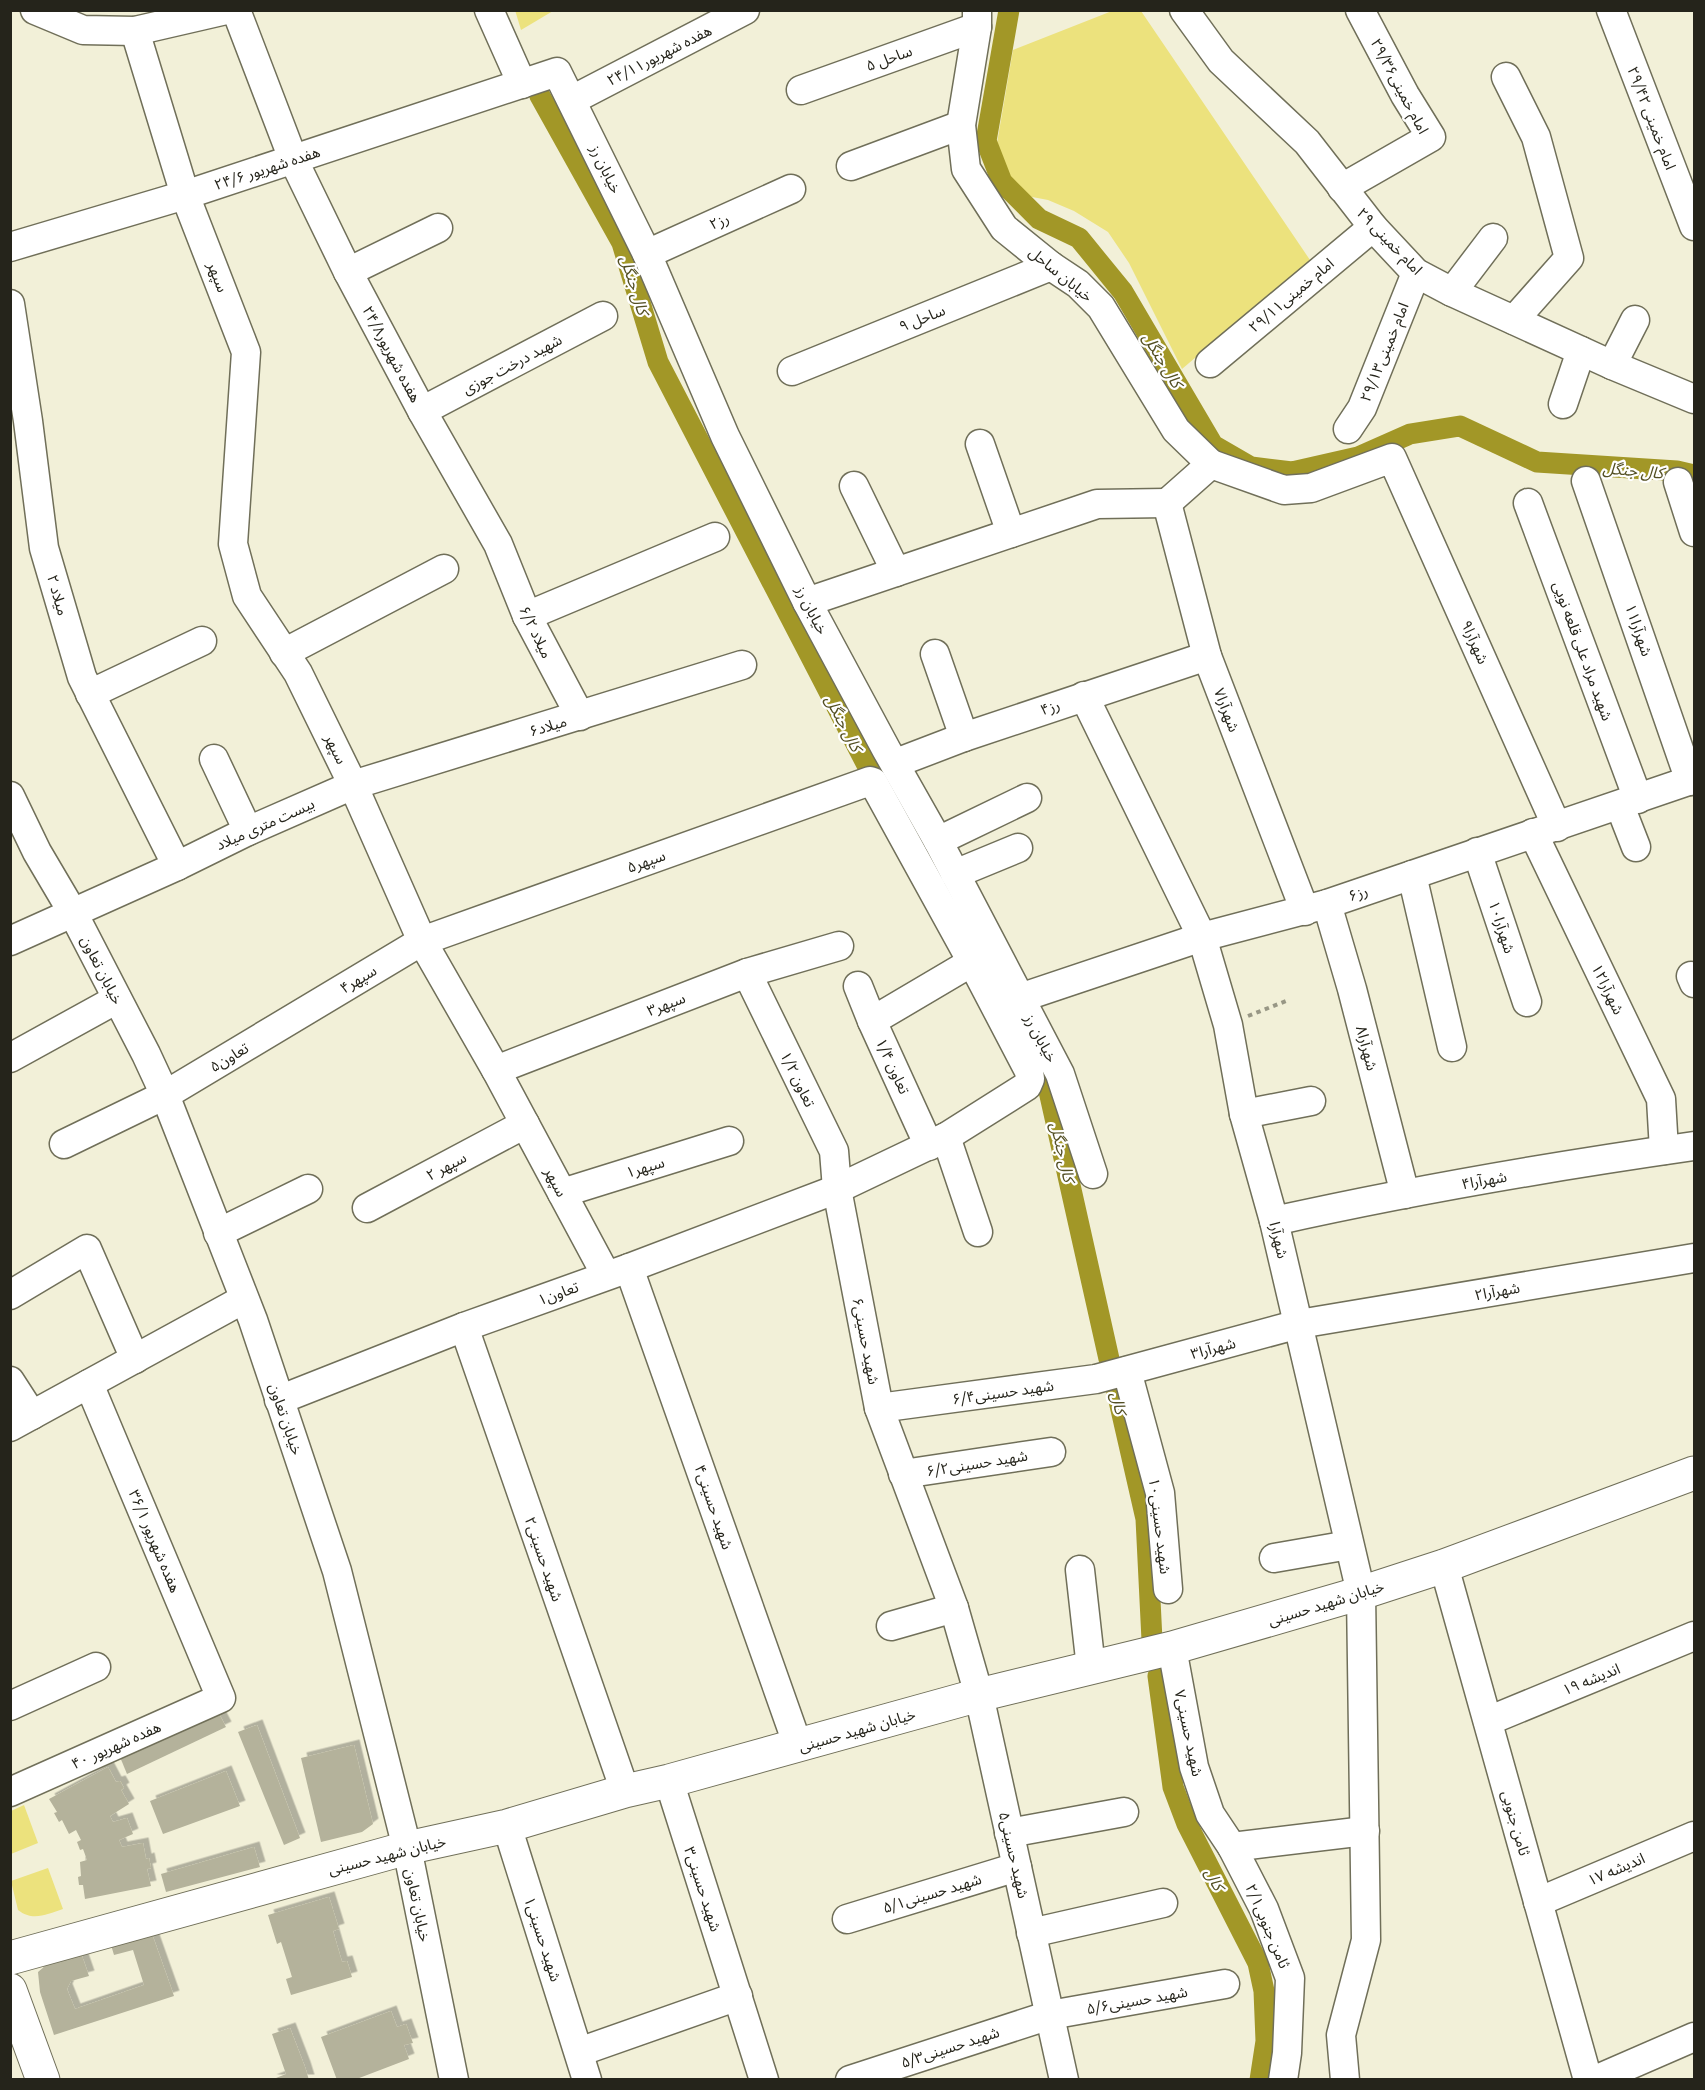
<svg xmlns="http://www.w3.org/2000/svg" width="1705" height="2090" viewBox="0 0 1705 2090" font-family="Ubuntu,'Noto Sans Arabic',sans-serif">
<defs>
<filter id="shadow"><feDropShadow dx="5.5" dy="-5.5" stdDeviation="0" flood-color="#0004"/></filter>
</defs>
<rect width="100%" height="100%" fill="#f2f0d8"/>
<g fill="#ece27d">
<path d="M515,10H553V11L521,30Z"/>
<path d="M1112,11H1141L1310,260L1182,369L1129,263L1108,232L1074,211L1048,200L1027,196L1009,175L997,143L1013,50Z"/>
<path d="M24,1805L38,1843L11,1854V1811Z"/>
<path d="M48,1868L63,1909C47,1914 33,1922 18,1910L11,1881Z"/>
</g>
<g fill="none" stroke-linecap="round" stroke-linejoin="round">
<g stroke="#a29727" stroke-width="21">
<path d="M1009,10L986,141L1002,182L1039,219L1079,238L1123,292L1213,445L1251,467L1292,472L1358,457L1410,434L1460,426L1537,462L1677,471L1694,475"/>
<path d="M540,96L622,243L658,362L881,792"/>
<path d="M1038,1053L1042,1060L1109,1359"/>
<path d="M1114,1379L1146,1519L1152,1640"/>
<path d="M1158,1676L1173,1787L1187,1824L1258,1963L1264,1991L1266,2041L1260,2080"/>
</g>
</g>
<g fill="#b4b29b" filter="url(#shadow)">
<path d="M218,1712L226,1727L127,1774L120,1757Z"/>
<path d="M257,1725L300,1838L284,1845L238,1732Z"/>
<path d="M354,1745L373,1824L362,1832L321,1842L301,1758Z"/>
<path d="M108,1767L116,1782L120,1781L124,1788L121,1790L129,1804L110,1816L113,1822L127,1818L133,1834L119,1840L122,1847L143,1843L146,1859L149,1858L151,1868L147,1869L151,1886L85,1899L83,1885H79L78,1877L81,1876L80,1862L87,1860L83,1849L80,1850L77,1842L81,1840L76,1830L69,1834L62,1820L59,1822L54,1813L57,1812L49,1799Z"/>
<path d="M226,1771L240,1806L163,1834L150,1801Z"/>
<path d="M254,1847L260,1867L166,1892L161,1874Z"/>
<path d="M329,1897L339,1929L333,1931L342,1962L347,1961L352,1977L291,1995L286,1979L292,1977L281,1942L277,1944L268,1915Z"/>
<path d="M152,1934L174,1996L54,2035L40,1992L38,1972L51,1961L81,1953L89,1976L71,1981L67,1989L75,2009L144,1985L133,1950L114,1955L111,1945Z"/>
<path d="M391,2011L397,2027L406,2024L413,2043L404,2045L409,2059L354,2080H337L321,2037Z"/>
<path d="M290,2028L305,2067L309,2080H271L286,2074L272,2034Z"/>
</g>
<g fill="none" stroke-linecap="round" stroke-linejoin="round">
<g stroke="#706f59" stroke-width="31">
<g id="minor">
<path d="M35,10L83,30L135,31L226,10"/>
<path d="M236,10L293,159L348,272L422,411L498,544L527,616L580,716"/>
<path d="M489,10L522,84"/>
<path d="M977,10V27L961,125L966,169L1004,228L1051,266L1078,284L1101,307L1176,430L1211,464L1167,503"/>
<path d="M1184,10L1221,61L1307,142L1373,227L1416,273L1452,292L1612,365L1694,399"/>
<path d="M1611,10L1694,226"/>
<path d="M135,31L185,195L246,352L233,544L247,596L298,673L353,785L422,941L496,1070L606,1275"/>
<path d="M1506,77L1536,137L1569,258L1514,320"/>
<path d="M801,90L977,27"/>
<path d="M572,100L745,10"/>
<path d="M851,166L961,125"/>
<path d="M1342,188L1431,137L1405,95L1360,10"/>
<path d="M10,247L185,195L557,72L647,254L725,436L807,602L886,749L938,841L1060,1074L1093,1174"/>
<path d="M647,254L791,189"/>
<path d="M348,272L438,228"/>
<path d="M1452,292L1493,238"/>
<path d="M10,304L28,421L44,548L82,677L177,866"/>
<path d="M1210,363L1373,227"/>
<path d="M1612,365L1635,320"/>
<path d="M792,371L1051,266"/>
<path d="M1563,404L1581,351"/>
<path d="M422,411L603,316"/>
<path d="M1348,429L1362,408L1416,273"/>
<path d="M980,444L1011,533"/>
<path d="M1211,464L1284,490L1311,488L1392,458L1557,827"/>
<path d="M1586,481L1690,781"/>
<path d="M1678,482L1694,532"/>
<path d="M854,486L896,572"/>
<path d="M1167,503L1207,656L1305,911"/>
<path d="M1528,503L1638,799"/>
<path d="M807,602L1097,504L1167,503"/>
<path d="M527,616L715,537"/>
<path d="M284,653L444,569"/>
<path d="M935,654L964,737"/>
<path d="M90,694L202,641"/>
<path d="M1084,696L1202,937L1228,1025L1244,1114L1274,1221L1361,1593L1366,1940L1341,2035L1345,2080"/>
<path d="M214,759L248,831"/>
<path d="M896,763L964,737L1207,656"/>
<path d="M10,796L37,852L73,913L146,1054L165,1095L253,1320L337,1571L407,1848L454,2080"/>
<path d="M1620,806L1636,847"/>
<path d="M1533,833L1661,1099L1664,1150"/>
<path d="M938,841L1027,798"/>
<path d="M1477,852L1527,1002"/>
<path d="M955,874L1018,848"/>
<path d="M1412,875L1452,1047"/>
<path d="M1327,904L1352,989L1405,1194"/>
<path d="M10,941L177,866L248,831L353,785L742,665"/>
<path d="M747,973L834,1151L837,1189L879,1408L954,1608L979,1695L1064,2080"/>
<path d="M1691,976L1694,983"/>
<path d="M858,986L872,1021L929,1146"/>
<path d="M1020,998L1202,937L1327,904L1694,779"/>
<path d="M872,1021L972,962"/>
<path d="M10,1058L117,999"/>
<path d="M496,1070L747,973L839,946"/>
<path d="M1244,1114L1311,1101"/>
<path d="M946,1137L978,1232"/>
<path d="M64,1144L165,1095L422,941L870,781L873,782L972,962L1029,1071L1030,1079L1027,1086L946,1137L837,1189L629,1268L464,1327L279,1400"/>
<path d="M562,1193L729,1141"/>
<path d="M367,1208L525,1124"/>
<path d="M1274,1221C1413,1190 1554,1166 1694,1146"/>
<path d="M218,1233L308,1189"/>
<path d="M629,1268L798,1746"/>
<path d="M10,1295L87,1249L135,1359"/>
<path d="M464,1327L625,1791"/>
<path d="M1127,1371L1160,1493L1168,1589"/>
<path d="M10,1381L32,1415"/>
<path d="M879,1408L1096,1379L1299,1324L1694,1258"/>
<path d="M10,1427L244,1299"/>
<path d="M903,1474L1051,1452"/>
<path d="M1274,1558L1349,1545"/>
<path d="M1444,1566L1588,2080"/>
<path d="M1080,1570L1091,1668"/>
<path d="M891,1626L954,1608"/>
<path d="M1172,1648L1194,1767L1210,1814L1232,1847L1264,1909L1290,1978L1287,2053L1283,2080"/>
<path d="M10,1706L96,1667"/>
<path d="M1488,1721L1694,1636"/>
<path d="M669,1781L764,2080"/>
<path d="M10,1792L221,1698L89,1384"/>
<path d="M507,1826L587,2080"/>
<path d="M1009,1833L1124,1812"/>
<path d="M1232,1847L1365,1831"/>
<path d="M1538,1902L1694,1836"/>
<path d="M847,1919L1017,1867"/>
<path d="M1031,1933L1163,1903"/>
<path d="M579,2052L738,1996"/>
<path d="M850,2080L1050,2015L1225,1984"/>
<path d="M1595,2080L1694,2037"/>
</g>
</g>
<g stroke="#706f59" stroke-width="35">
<g id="major">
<path d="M10,1958L407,1848L507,1826L625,1791L669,1781L979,1695L1172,1648L1361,1593L1444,1566L1694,1473"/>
<path d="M10,1990L43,2080"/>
</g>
</g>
<path stroke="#989785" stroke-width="4" stroke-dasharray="4.5 4.5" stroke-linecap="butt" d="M1248,1016L1286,1001"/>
<use href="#minor" stroke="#fff" stroke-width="28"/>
<use href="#major" stroke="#fff" stroke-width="33"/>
</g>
<g text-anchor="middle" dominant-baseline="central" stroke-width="4.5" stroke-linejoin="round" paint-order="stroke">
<g font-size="15" fill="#25241b" stroke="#fff">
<text transform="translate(659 55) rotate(-27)">هفده شهریور۲۴/۱۱</text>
<text transform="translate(889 58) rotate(-20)">ساحل ۵</text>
<text transform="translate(1400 86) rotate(62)">امام خمینی۲۹/۳۶</text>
<text transform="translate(1652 118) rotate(69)">امام خمینی ۲۹/۴۲</text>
<text transform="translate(267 168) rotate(-18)">هفده شهریور ۲۴/۶</text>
<text transform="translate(606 169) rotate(64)">خیابان رز</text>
<text transform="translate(719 221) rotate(-24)">رز۲</text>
<text transform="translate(1390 241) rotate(46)">امام خمینی ۲۹</text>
<text transform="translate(1061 274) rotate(39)">خیابان ساحل</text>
<text transform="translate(218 277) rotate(69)">سپهر</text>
<text transform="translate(1291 295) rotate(-40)">امام خمینی۲۹/۱۱</text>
<text transform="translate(922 318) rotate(-22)">ساحل ۹</text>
<text transform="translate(1384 352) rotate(-68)">امام خمینی۲۹/۱۳</text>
<text transform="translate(392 354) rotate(62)">هفده شهریور۲۴/۸</text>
<text transform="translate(512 364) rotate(-28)">شهید درخت جوزی</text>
<text transform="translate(58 595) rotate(74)">میلاد ۲</text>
<text transform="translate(812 610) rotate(63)">خیابان رز</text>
<text transform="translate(1639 630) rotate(71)">شهرآرا۱۱</text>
<text transform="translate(536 632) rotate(64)">میلاد ۶/۲</text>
<text transform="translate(1475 642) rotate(66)">شهرآرا۹</text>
<text transform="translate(1583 651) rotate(70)">شهید مراد علی قلعه نویی</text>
<text transform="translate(1050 707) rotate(-19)">رز۴</text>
<text transform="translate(1227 710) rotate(69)">شهرآرا۷</text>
<text transform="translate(548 726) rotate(-17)">میلاد۶</text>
<text transform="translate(336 749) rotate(64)">سپهر</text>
<text transform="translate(265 824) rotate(-24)">بیست متری میلاد</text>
<text transform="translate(646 861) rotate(-20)">سپهر۵</text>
<text transform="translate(1358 893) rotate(-19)">رز۶</text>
<text transform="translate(1502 927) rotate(72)">شهرآرا۱۰</text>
<text transform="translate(102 970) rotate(63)">خیابان تعاون</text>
<text transform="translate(358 979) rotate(-31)">سپهر۴</text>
<text transform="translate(1608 989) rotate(64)">شهرآرا۱۲</text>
<text transform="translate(666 1004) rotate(-21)">سپهر۳</text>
<text transform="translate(1041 1038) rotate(62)">خیابان رز</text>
<text transform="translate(1367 1048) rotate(75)">شهرآرا۸</text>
<text transform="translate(229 1057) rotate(-31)">تعاون۵</text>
<text transform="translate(893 1066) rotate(65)">تعاون ۱/۴</text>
<text transform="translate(798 1079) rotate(64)">تعاون ۱/۲</text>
<text transform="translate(446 1166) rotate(-28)">سپهر ۲</text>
<text transform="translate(645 1167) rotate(-17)">سپهر۱</text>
<text transform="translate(1484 1180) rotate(-10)">شهرآرا۴</text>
<text transform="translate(556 1182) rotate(62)">سپهر</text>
<text transform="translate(1279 1240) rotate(76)">شهرآرا</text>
<text transform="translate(1497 1291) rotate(-10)">شهرآرا۲</text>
<text transform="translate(558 1293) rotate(-20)">تعاون۱</text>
<text transform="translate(866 1341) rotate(79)">شهید حسینی۶</text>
<text transform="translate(1213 1348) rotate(-15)">شهرآرا۳</text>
<text transform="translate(1003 1392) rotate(-8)">شهید حسینی۶/۴</text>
<text transform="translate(286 1419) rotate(71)">خیابان تعاون</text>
<text transform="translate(977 1463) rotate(-9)">شهید حسینی۶/۲</text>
<text transform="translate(714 1507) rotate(71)">شهید حسینی۴</text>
<text transform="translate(1160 1526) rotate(83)">شهید حسینی۱۰</text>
<text transform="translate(155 1541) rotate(67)">هفده شهریور ۳۶/۱</text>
<text transform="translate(544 1559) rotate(71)">شهید حسینی۲</text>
<text transform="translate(1326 1603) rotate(-17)">خیابان شهید حسینی</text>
<text transform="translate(1591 1679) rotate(-22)">اندیشه ۱۹</text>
<text transform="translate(857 1730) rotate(-16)">خیابان شهید حسینی</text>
<text transform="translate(1189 1733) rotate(78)">شهید حسینی۷</text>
<text transform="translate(116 1745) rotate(-24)">هفده شهریور ۴۰</text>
<text transform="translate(1516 1823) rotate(74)">ثامن جنوبی</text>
<text transform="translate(387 1855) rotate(-14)">خیابان شهید حسینی</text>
<text transform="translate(1014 1855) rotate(77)">شهید حسینی۵</text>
<text transform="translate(1616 1869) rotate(-23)">اندیشه ۱۷</text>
<text transform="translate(703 1889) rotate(72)">شهید حسینی۳</text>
<text transform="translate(932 1893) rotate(-17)">شهید حسینی۵/۱</text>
<text transform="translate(418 1905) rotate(78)">خیابان تعاون</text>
<text transform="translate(1268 1926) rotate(67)">ثامن جنوبی۲/۱</text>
<text transform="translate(543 1939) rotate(72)">شهید حسینی۱</text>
<text transform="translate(1137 2000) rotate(-10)">شهید حسینی۵/۶</text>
<text transform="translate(950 2047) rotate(-18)">شهید حسینی۵/۳</text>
</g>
<g font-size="16" font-style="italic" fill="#534f23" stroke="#fff">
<text transform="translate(635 285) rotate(73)">کال جنگل</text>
<text transform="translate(1163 360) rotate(59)">کال جنگل</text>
<text transform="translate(1633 470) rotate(5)">کال جنگل</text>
<text transform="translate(844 723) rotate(63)">کال جنگل</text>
<text transform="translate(1063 1152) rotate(77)">کال جنگل</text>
<text transform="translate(1119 1403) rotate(77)">کال</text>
<text transform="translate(1215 1879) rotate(63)">کال</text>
</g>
</g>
<rect width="1705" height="2090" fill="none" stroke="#25241b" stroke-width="24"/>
</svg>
